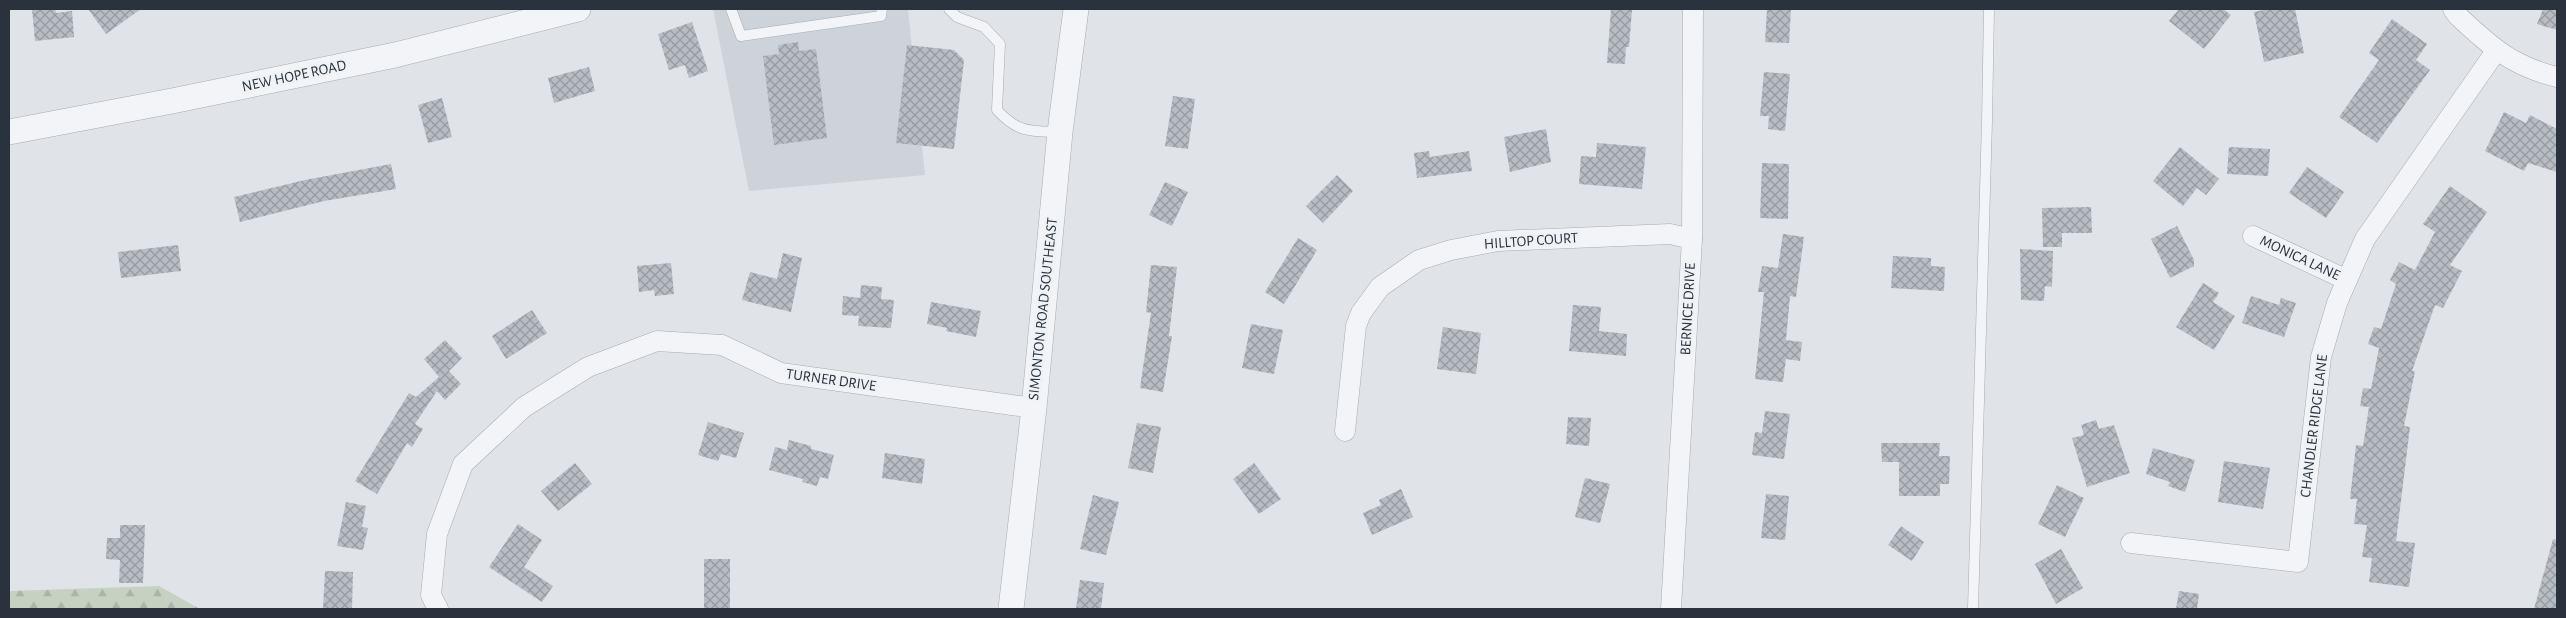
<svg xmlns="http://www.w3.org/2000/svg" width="2566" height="618" viewBox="0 0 2566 618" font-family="'Alegreya Sans',sans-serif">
<defs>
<pattern id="forest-firs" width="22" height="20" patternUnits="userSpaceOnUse" patternTransform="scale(1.25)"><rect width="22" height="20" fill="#c6d1c2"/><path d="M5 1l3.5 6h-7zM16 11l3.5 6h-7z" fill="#aab4a8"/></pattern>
<pattern id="building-cross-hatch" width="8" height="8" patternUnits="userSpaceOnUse" patternTransform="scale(1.25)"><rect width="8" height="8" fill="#b8bdc4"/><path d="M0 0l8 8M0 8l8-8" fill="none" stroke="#969aa1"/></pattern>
</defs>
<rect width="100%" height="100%" fill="#e0e4e8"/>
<path fill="#ced3da" d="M713,9H908L925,175L749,191Z"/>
<path fill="url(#forest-firs)" d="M159,586L200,609H9V591Z"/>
<g fill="url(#building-cross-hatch)">
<path d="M32,9H55L56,13L72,11L74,37L35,41Z"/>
<path d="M88,9H141L106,34Z"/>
<path d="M1611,9L1632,10L1629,47H1626L1625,64L1607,63Z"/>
<path d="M1767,9H1791L1789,43L1765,42Z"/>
<path d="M2179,9H2223L2231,15L2204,49L2169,21Z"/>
<path d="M2268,9H2295L2304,53L2264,62L2254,12Z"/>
<path d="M2543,9H2557V30L2537,24Z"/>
<path d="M2392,19L2427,44L2416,60L2430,70L2377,143L2339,117L2379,60L2369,53Z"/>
<path d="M692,22L708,71L689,78L685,65L669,70L658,34Z"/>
<path d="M798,42L799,51L816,49L827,138L774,145L763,56L779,54L778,45Z"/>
<path d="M907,45L954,50L964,60L954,149L896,143Z"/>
<path d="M589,67L595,91L554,103L548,78Z"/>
<path d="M1764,72L1790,74L1785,131L1768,129L1769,116H1760Z"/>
<path d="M1173,96L1195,99L1188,149L1165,146Z"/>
<path d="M442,98L452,137L428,143L418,105Z"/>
<path d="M2504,112L2526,123L2530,115L2557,129V172L2528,163L2524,171L2485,151Z"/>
<path d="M1546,129L1551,162L1510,172L1504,137Z"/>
<path d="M1597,143L1646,147L1642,189L1579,184L1581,156L1596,157Z"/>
<path d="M2180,147L2219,179L2206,195L2197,188L2183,206L2153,181Z"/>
<path d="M2229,147L2270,149L2268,176L2227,174Z"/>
<path d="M1429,151L1430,157L1469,151L1472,171L1417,178L1414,153Z"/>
<path d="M1762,163L1789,164L1788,219L1760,218Z"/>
<path d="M391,164L396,189L324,201L240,222L234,197L305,180Z"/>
<path d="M2307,167L2344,192L2326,218L2289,193Z"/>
<path d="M1337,175L1353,191L1323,223L1306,206Z"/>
<path d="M1165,182L1188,192L1172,226L1149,215Z"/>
<path d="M2450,186L2487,212L2450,265L2462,271L2443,308L2435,305L2412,371H2415L2404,426L2410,427L2396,541L2415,543L2409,587L2369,582L2372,558L2362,557L2367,525L2354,524L2357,499H2350L2356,445L2363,446L2369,407L2360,406L2363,388L2371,389L2379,348L2368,344L2374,327L2381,329L2396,284L2390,280L2399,262L2415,270L2435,232L2423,224Z"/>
<path d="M2091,207L2092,233H2062V247H2043L2042,208Z"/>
<path d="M2177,226L2194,260V266L2170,278L2151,239Z"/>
<path d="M1783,234L1804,237L1796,297L1790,296L1786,340L1802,342L1800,361L1786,359L1783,382L1755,379L1764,292H1758L1762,266L1778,268Z"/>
<path d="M1298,238L1317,250L1284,304L1265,292Z"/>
<path d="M178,245L181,271L121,278L118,252Z"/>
<path d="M2020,249L2053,251L2052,287L2045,286L2044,301L2021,300Z"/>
<path d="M783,253L802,258L791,312L742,300L750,272L777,279Z"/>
<path d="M1893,256L1931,258V266L1945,267L1944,291L1891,288Z"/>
<path d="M671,263L674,294L655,296L654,290L639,292L637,266Z"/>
<path d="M1151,265L1177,267L1169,336H1172L1163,392L1140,388L1151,313L1146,312Z"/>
<path d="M2203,283L2219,293L2213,302L2235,316L2214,350L2176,327Z"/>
<path d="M861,285L882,287L881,299L894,300L891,328L858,326L859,316L842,315L843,296L860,298Z"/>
<path d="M2251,296L2279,305L2281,298L2296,303L2284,337L2242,323Z"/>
<path d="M931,302L981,311L976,337L946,331L947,328L927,324Z"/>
<path d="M1573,305L1601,307L1599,331L1627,334L1626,356L1569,351Z"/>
<path d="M532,310L547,333L506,359L492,336Z"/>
<path d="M1251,324L1283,330L1274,374L1242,368Z"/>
<path d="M1443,327L1481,333L1476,374L1437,369Z"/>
<path d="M445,340L462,358L449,371L461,384L445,400L437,391L415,424L423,429L412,447L407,443L377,494L355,481L409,393L416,397L439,377L424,359Z"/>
<path d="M1765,411L1790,414L1784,459L1752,455L1755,432L1762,433Z"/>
<path d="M1568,417L1591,418L1589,446L1566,444Z"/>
<path d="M2096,420L2099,429L2114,425L2130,473L2087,487L2072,438L2084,435L2081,425Z"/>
<path d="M708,422L744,433L736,458L721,454L718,461L698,455Z"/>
<path d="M1137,423L1161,427L1153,473L1128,468Z"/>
<path d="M789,440L811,446V449L834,455L828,479L820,477L817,486L802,482L803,479L769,470L775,447L787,450Z"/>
<path d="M1881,443H1940L1939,456H1950L1949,484H1940V496H1899V462H1882Z"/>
<path d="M2153,448L2195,460L2185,492L2168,486L2170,482L2146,474Z"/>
<path d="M885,453L925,459L922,484L882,478Z"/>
<path d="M2224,461L2270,468L2263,509L2218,502Z"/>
<path d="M575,463L592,484L558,511L541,491Z"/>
<path d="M1254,463L1281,499L1259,514L1233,479Z"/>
<path d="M1585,478L1610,484L1600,523L1575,517Z"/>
<path d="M2057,485L2084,498L2065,537L2038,524Z"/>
<path d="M1401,489L1413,517L1372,535L1363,513L1381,505L1379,500Z"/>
<path d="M1766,494L1789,496L1785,540L1761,538Z"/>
<path d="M1093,495L1119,502L1106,555L1080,549Z"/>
<path d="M346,502L366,506L362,527L368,528L363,550L337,546Z"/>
<path d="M518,524L542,540L524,567L553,586L542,602L489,567Z"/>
<path d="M120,525H145L143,583H119L120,560L106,559L107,538H120Z"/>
<path d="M1901,526L1924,542L1912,561L1888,545Z"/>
<path d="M2553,539L2557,540V609H2534Z"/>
<path d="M2061,549L2083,588L2056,604L2035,564Z"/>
<rect x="704" y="559" width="26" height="50"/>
<path d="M325,571L353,572L352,609H323Z"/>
<path d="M1080,580L1104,583L1101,609H1076Z"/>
<path d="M2179,591L2199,594L2197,609H2176Z"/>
</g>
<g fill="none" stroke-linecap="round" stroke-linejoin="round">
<g stroke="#a6abb2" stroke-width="11">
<g id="service">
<path d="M731,9L741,36L881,16L882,9"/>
<path d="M949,9L957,17L984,27L1000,44L997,110C1018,133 1030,131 1059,132"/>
<path d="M1973,609L1987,121L1989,9"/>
</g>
</g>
<g stroke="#a6abb2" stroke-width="21">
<g id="minor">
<path d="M2453,9L2458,16C2491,47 2512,66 2557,77"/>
<path d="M2253,236L2347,280"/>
<path d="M1345,431L1356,326L1361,313L1380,287L1419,260L1451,250L1498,241L1670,234L1692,239"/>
<path d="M2131,543L2298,562L2321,357L2337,303L2365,239L2496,51"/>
<path d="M438,609L431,595L437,534L463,464L524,407L588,367L657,341L722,345L781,373L1034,408"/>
<path d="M1671,609L1692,239L1693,9"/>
</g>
</g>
<g stroke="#a6abb2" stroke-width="26">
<g id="tertiary">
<path d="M9,132L172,101L395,55L578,9"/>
<path d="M1011,609L1034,408L1060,132L1076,9"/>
</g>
</g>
<use href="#service" stroke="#f3f4f7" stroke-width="10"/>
<use href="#minor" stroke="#f3f4f7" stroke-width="20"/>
<use href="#tertiary" stroke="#f3f4f7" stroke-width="25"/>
</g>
<g text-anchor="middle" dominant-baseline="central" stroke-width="5" stroke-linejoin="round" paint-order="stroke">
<g font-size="15" fill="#2a323e" stroke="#eff2f6">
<text transform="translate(294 76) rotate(-12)">NEW HOPE ROAD</text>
<text transform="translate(1531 241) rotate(-4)">HILLTOP COURT</text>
<text transform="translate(2300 258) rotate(25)">MONICA LANE</text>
<text transform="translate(1043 309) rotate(-84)">SIMONTON ROAD SOUTHEAST</text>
<text transform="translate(1688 309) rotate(-87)">BERNICE DRIVE</text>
<text transform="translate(831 380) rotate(8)">TURNER DRIVE</text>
<text transform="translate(2314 426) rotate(-83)">CHANDLER RIDGE LANE</text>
</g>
</g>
<rect width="2566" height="618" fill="none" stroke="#2a323e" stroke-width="20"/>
</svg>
